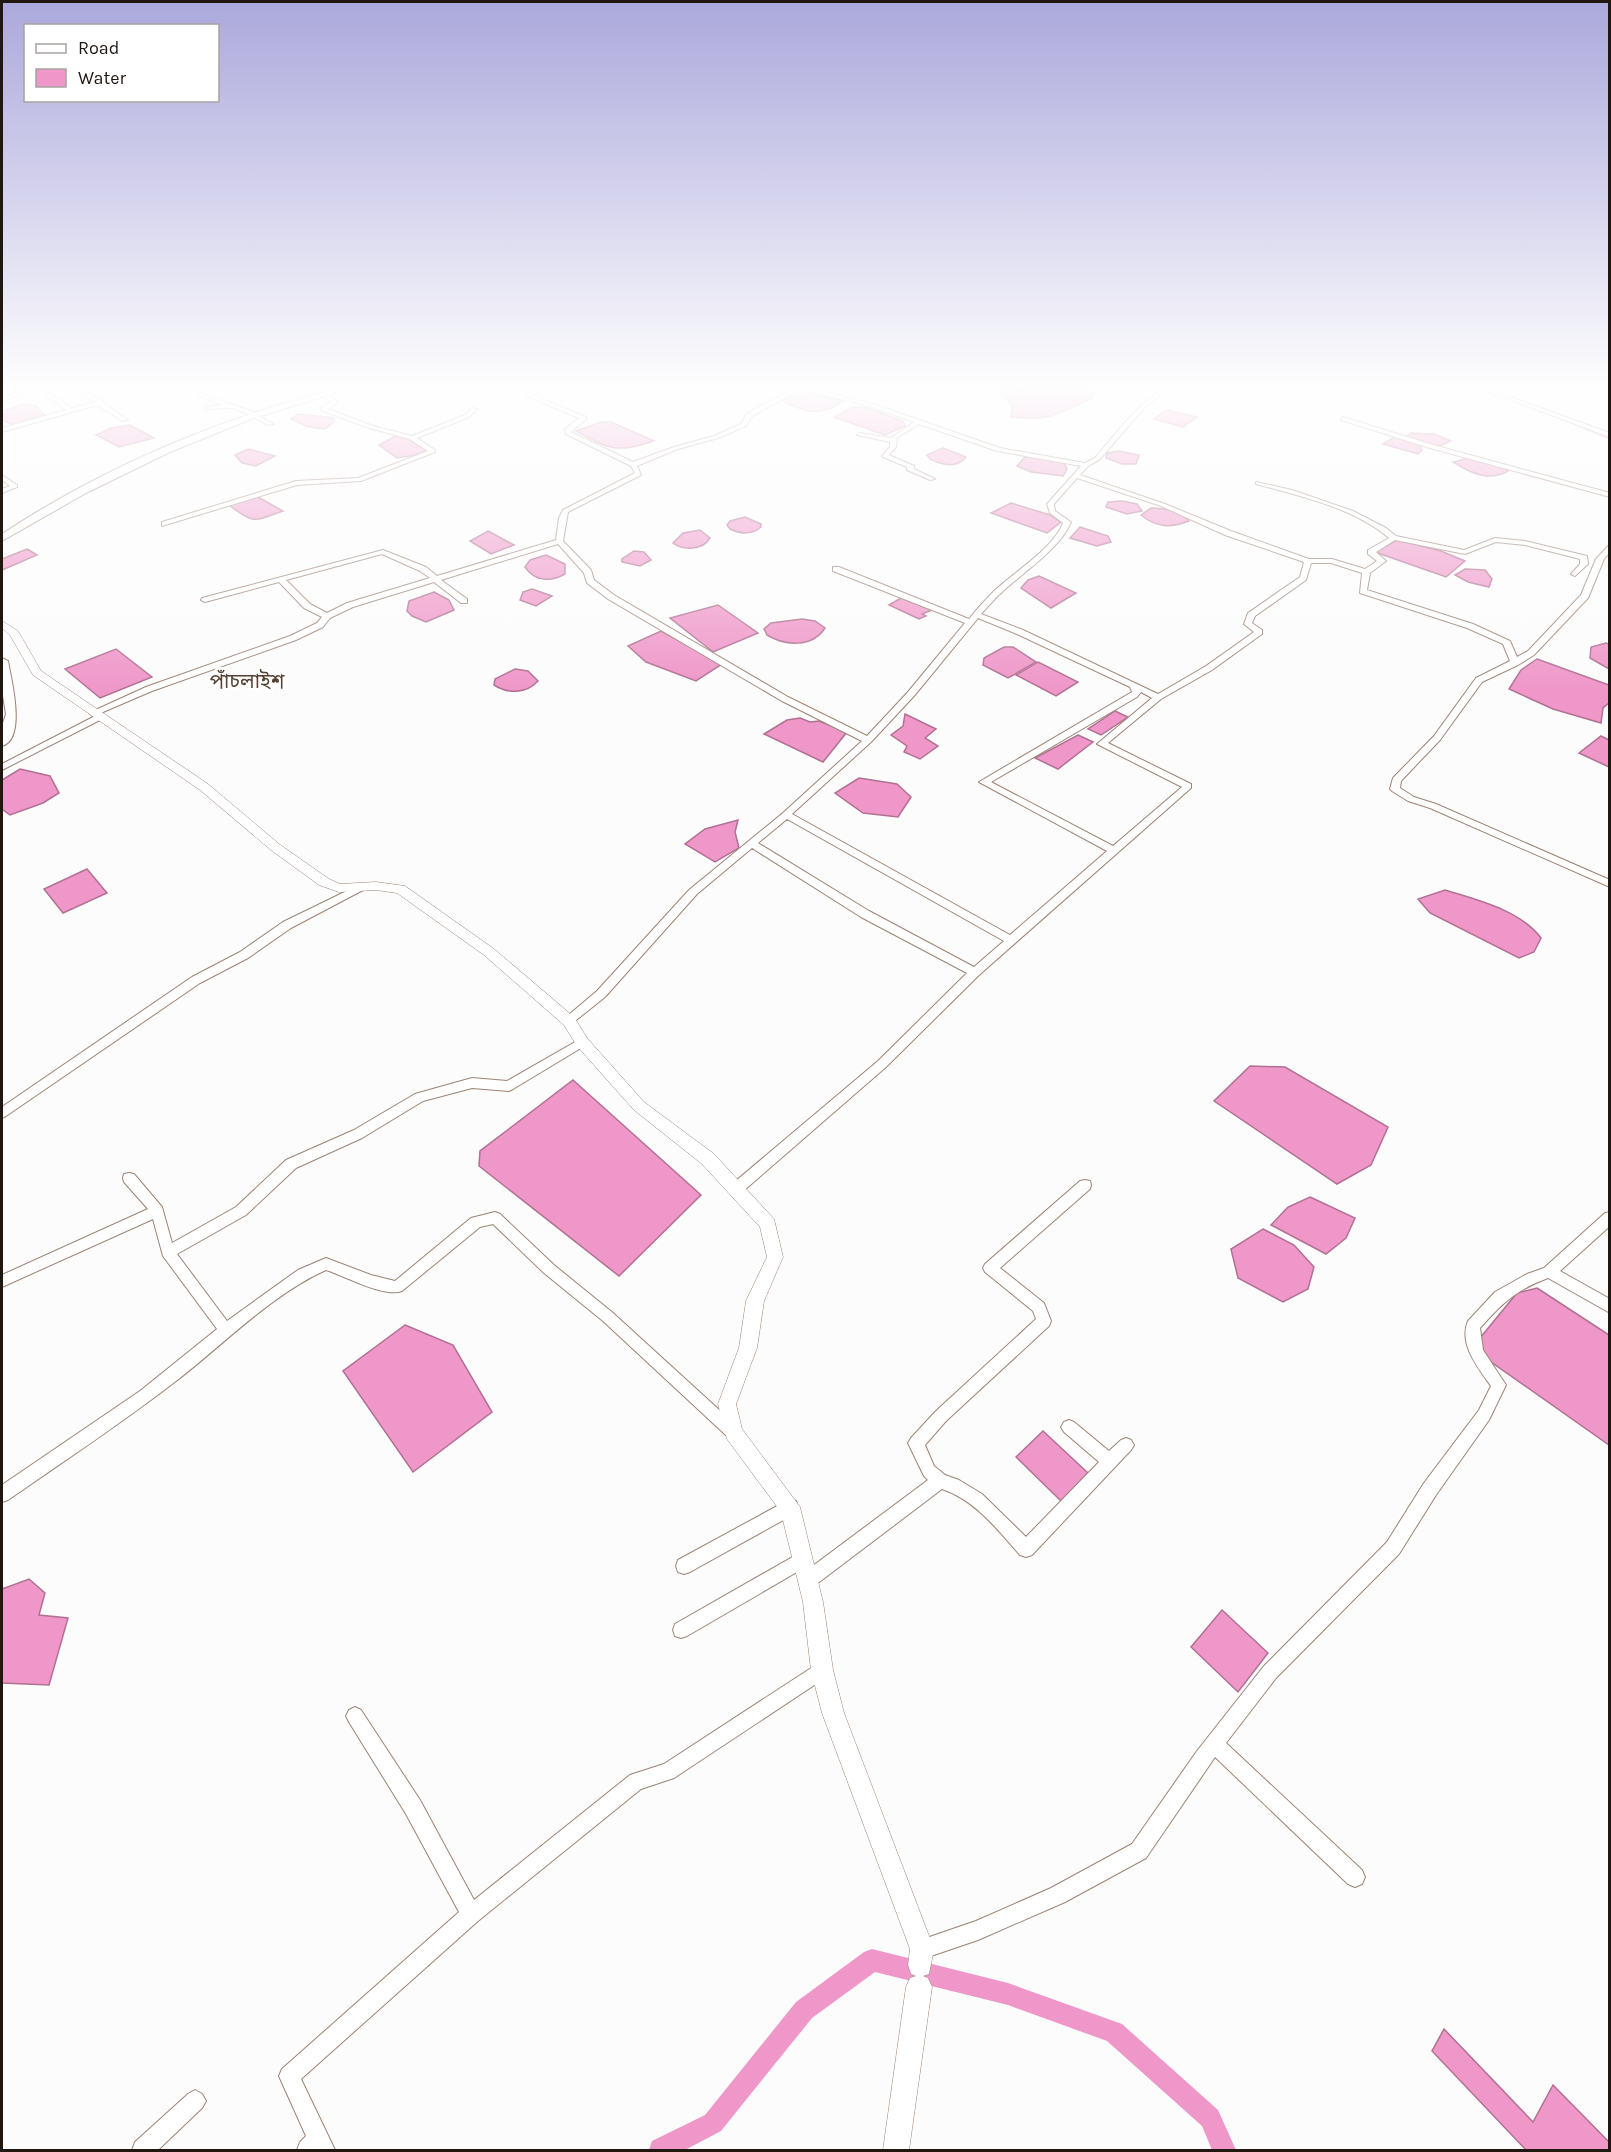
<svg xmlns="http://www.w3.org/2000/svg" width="1611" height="2152" viewBox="0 0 1611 2152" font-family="Karla,'Noto Sans Bengali',sans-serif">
<rect width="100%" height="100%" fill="#fcfcfc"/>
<g fill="#ef97c9" stroke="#b17192" stroke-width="1.5">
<path d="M997,390H1094L1092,398C1055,414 1053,421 1011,417L1013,406Z"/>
<path d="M801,391L842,401C824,417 804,412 785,402L787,398Z"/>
<path d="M25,404L36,406L44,415L13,425L2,420V411Z"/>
<path d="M853,407L868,408L903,421L905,426L885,435L834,417Z"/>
<path d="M1167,410L1197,417L1183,427L1154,419Z"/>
<path d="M298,414L334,418V422L325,429L309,427L291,419Z"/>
<path d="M601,422H611L654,441C616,453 611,450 576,431Z"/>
<path d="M130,425L154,438L119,447L96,435L111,428Z"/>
<path d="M1411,433L1434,434L1451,441L1437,447L1406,437Z"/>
<path d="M395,436L408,439L426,450L416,455L397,458L379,445Z"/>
<path d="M1395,437L1420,445L1422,450L1418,454L1383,444Z"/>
<path d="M943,448L966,457C956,469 943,465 930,459L927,455Z"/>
<path d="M248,449L275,456L256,466L242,463L235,455Z"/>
<path d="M1118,451L1139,455L1136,464H1122L1106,458L1107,453Z"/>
<path d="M1034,456L1064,463L1067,469L1063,476L1031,472L1017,466L1025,457Z"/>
<path d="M1472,457L1511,469C1492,483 1472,474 1453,462Z"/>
<path d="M256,496L283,511C254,521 255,525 229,505Z"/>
<path d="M1122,501L1137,504L1142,511L1127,514L1106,507L1108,502Z"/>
<path d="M1011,503L1050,515L1061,522L1047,533L991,513Z"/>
<path d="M1151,508C1164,508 1179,511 1189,521C1171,528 1157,528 1141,515Z"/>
<path d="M745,517L761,524V527C752,535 740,534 730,529L727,525L730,521Z"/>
<path d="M1080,527L1108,536L1111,542L1097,546L1070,538Z"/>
<path d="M700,530L710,538C703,550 683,551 673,543L683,533Z"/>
<path d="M488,531L514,545L491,554L470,541Z"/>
<path d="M1397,540L1441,551L1465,561L1446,577L1375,552Z"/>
<path d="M27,549L37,555L2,570V559Z"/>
<path d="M634,551L644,552L651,560L640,566L622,562V559Z"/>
<path d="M546,555L565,564V574C551,582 535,582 525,567L530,560Z"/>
<path d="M1465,569L1485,570L1492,579L1489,587L1468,582L1455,575Z"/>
<path d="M1039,576L1076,593L1051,608L1021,588L1028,580Z"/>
<path d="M532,589L552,596L536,606L520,600L523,592Z"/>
<path d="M434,592L449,600L454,610L426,622L412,616L407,611L409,601Z"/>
<path d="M901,598L932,610L922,614L926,616L919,619L889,605Z"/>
<path d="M718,605L758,633L713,652L670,618Z"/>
<path d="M802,619L815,621L825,628C812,648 785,646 767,635L764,629L771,623Z"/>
<path d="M661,631L722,664L696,681L646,662L628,646Z"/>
<path d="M1606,643L1609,644V669L1590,658L1591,647Z"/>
<path d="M1004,647H1013L1036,662L1008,678L983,665L984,658Z"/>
<path d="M116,649L152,677L100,698L65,669Z"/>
<path d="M1537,659L1609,685V703L1603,708L1601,723L1553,709L1509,689L1521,670Z"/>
<path d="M1038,662L1078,682L1056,696L1016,675Z"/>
<path d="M515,669L528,671L538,681C526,694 508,694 494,685L495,679Z"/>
<path d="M1115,711L1128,717L1101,735L1088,729Z"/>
<path d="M905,714L936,729L925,738L938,746L920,759L904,752L907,746L891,735L903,726Z"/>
<path d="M800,718L810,722L819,721L847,732L823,762L764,734L787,720Z"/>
<path d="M1078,735L1093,742L1058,769L1035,758Z"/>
<path d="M1601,736L1609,740V767L1579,753Z"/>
<path d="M20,769L50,776L59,793L43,803L10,815L2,809V780Z"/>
<path d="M859,778L897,784L911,797L898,817L863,813L835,793Z"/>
<path d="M738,820L735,832L739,848L715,862L685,844L705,829Z"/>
<path d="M87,869L107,893L63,913L44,889Z"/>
<path d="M1445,890C1477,900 1520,910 1541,938L1534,952L1519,958L1430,913L1418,899Z"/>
<path d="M1250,1066L1285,1067L1388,1127L1371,1165L1337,1184L1214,1101Z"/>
<path d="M573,1080L701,1195L619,1276L479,1166L480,1151Z"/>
<path d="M1310,1197L1355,1218L1346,1238L1326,1254L1271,1225L1288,1207Z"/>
<path d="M1263,1229L1294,1245L1314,1267L1308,1289L1283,1302L1238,1278L1231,1249Z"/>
<path d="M1537,1288L1609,1335V1445L1484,1357L1480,1338L1517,1293Z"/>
<path d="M405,1325L453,1345L492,1412L413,1472L343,1371Z"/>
<path d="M1043,1431L1088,1473L1061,1501L1016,1457Z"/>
<path d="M29,1579L45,1593L39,1615L68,1618L49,1685L2,1683V1589Z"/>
<path d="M1222,1610L1268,1653L1238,1692L1191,1647Z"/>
<path d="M1444,2029L1533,2122L1553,2085L1609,2142V2150H1526L1432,2051Z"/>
</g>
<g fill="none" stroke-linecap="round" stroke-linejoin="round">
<g fill="#ef97c9" fill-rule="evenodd">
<path d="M1477,390H1486L1515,399L1512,401Z"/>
<path d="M1565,419H1569L1610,435V440L1565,421Z"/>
<path d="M872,1949L1008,1983L1122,2024L1218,2110L1236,2150H1212L1202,2126L1107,2041L1008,2005L875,1972L812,2018L721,2131L685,2150H649L652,2141L705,2115L796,2002L864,1952Z"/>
</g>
<g stroke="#9c8374" stroke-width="2">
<g id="minor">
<path d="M25,390H32L2,402V398Z"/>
<path d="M82,390L103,401V403L128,420L123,421L97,405L2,432V428L66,410L47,396V394H51L72,408L96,402L81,392Z"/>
<path d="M533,390H539L533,395L586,417V419L571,432L633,462L674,447L714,436L741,424L747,414L756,408L793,390H800L752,416L746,426L718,438L678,449L637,466L641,475L568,512L563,541L591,570L594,580L614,595L788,697L867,736L908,692L965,623L833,571V567H839L969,619C977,609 985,600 994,591C1014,572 1053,549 1063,523L1050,513L1047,504L1081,466L997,451L919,424L897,438L896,447L889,455L914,466V469L935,479L930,480L907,470V467L883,457L882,456L890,447V442L857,435L860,433L891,438L914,422L872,407L810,391L809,390H817L876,405L1000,448L1085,463L1095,458C1109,442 1148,390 1168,390L1145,407L1099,460L1088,466L1080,475L1165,504L1231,531L1309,559H1332L1365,569L1377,561L1368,554V550L1389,538C1354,508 1300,496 1256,484V482L1292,490L1353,511L1386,528L1396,536L1464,550L1495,538L1525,541L1587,556L1588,564L1575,576L1571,574L1580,564V559L1525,545L1496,542L1465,554L1395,540L1376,552L1386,561L1370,573L1367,590L1473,624L1510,641L1517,657L1528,651L1581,595L1596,559L1610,544V552L1604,559L1588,598L1534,655L1518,665L1482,682L1440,740L1401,781L1400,788L1414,797L1436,804L1610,880V887L1430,808L1408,801L1392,791L1390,789L1393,778L1434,736L1476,678L1510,661L1503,644L1467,628L1360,593L1362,573L1331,563H1311L1306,580L1255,616L1252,623L1262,630V634L1212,670L1161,699L1108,743L1191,784V788L979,975L886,1067L741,1193L736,1194L731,1193L730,1189L731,1185L878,1061L967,973L861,917L752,848L697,894L605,997L575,1021L571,1022L565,1018L597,991L689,890L783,813L862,741L782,701L608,599L587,583L584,573L558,544L441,580L467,599V603H461L434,582L353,607L330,618L323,627L296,640L152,691L96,715L93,716L89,713L146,687L290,636L317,623L322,617L304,608L279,582L205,602L201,600L202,598L383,550L426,567L437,576L556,540L559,518L563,510L635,473L631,466L566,434L565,429L579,418L527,396V394ZM1077,478L1161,506L1225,535L1304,562L1300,577L1248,613L1244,624L1254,632L1206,666L1158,694L1023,630L981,614C988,607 994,599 1001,593C1022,573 1060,549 1071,522L1055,511L1054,504ZM382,554L420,571L430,578L347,603L327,613L310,604L286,580ZM978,618L1017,634L1130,687L1132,692L979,782L1107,851L1010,935L792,814L871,742L914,696ZM1141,692L1152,698L1097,744L1182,787L1113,846L991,782L1137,697ZM787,819L1004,941L974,967L869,911L758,843Z"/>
<path d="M1484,390H1491L1610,433V437Z"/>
<path d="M198,393L251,411L273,424L268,425L248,414L232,408L206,409V407L223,405L198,395Z"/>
<path d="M322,393H326L338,402L328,409L373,426L412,436L465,415L472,408L477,409L469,417L417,438L435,450V452L361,481L297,485L162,526V522L296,481L358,478L428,451L410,439L369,428L321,410V408L331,402L322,395Z"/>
<path d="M1343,417L1433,445L1610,493V497L1430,448L1341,420Z"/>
<path d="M2,475L17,485V487L2,493V489L10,486L2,480Z"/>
<path d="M99,714L103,717L102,719L2,770V764Z"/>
<path d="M359,885L363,886L364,888L363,890L291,928L248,958L200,983L6,1116L2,1118V1107L192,977L240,952L283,922Z"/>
<path d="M582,1038L588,1042L586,1045L513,1089L509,1091L472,1088L423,1101L362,1138L296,1168L246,1215L177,1254L227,1321L298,1270L326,1258L371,1275L395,1281L471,1218L495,1212L500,1214L554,1265L613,1313L739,1428L742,1433L739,1438L734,1440L729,1438L603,1321L544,1273L493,1224L480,1227L402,1291C384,1298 345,1276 326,1270C272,1294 223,1345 176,1381C122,1423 64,1461 8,1500L2,1502V1485L140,1391L217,1329L163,1256L153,1219L2,1287V1275L148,1209L124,1182L123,1178L124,1174L129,1173L134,1174L162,1207L172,1243L236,1207L286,1160L354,1130L415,1094L472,1078L507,1081Z"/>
<path d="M1085,1180L1090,1181L1091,1185L1090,1189L1000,1268L1044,1303L1051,1321L1049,1326L946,1421L925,1445L934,1466L945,1475L959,1480L982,1494L1026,1537L1099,1462L1064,1432L1061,1427L1064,1422L1069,1420L1074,1422L1109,1451L1121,1440L1126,1438L1131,1440L1134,1445L1131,1450L1032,1555L1026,1557L1020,1555C997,1529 975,1500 942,1489L814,1586L808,1588L802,1586L800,1580L802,1574L928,1480L924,1476L908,1443L911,1438L936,1411L1036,1319L1033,1311L985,1272L983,1268L985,1264L1080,1181Z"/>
<path d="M1610,1212V1226L1560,1271L1610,1299V1313L1548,1278C1516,1290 1502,1303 1480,1328L1483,1350L1506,1385L1489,1420L1436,1495L1399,1554L1276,1678L1226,1743L1362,1870L1365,1877L1362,1884L1355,1887L1348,1884L1215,1757L1146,1858L1065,1902L978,1940L922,1959L915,1956L912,1949L915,1942L976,1921L1051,1888L1132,1844L1197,1751L1264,1666L1387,1542L1424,1483L1479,1410L1491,1386C1479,1369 1458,1344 1468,1321L1495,1292L1527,1274L1544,1268L1605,1213Z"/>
<path d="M790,1499L796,1501L798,1507L796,1513L690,1572L684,1574L678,1572L676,1566L678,1560Z"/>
<path d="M803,1551L809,1553L811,1559L809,1565L687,1636L681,1638L675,1636L673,1630L675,1624Z"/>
<path d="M822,1661L828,1664L831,1670L828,1676L674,1778L641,1789L478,1921L301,2079L335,2150H297L300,2142L306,2136L279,2076L282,2069L459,1912L406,1814L349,1722L346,1716L349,1710L355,1707L361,1710L420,1800L474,1900L630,1775L664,1764Z"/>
<path d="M195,2090L202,2094L206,2101L202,2108L158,2150H132L135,2142L188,2094Z"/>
</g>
</g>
<g stroke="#9c8374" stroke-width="1">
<path id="tertiary" d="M2,621L18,631L41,671L208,784L279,844L329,879L340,884L376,882L405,886L494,949L574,1017L587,1038L644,1102L714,1154L774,1219L783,1257L764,1301L757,1348L736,1404L742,1429L800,1507L823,1602L833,1670L844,1713L934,1949L929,1974L923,1976L928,1978L932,1987L909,2150H883L906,1987L910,1978L916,1976L911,1974L908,1965L910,1949L822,1713L811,1670L803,1602L781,1512L727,1439L718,1404L739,1348L746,1301L767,1257L760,1227L702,1164L634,1110L577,1046L564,1025L484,955L397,893L376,890L339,892L319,885L271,850L200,790L33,675L10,635L2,628Z"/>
</g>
<g stroke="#9c8374" stroke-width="2">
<g id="secondary">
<path d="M333,390H345L254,418L170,452L86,493L2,541V534C102,468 217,419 333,390Z"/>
<path d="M2,658L8,661C11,679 27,739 2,746V726L6,714L2,690Z"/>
</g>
</g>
<use href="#minor" fill="#fff" fill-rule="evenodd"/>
<use href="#tertiary" fill="#fff" fill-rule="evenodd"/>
<use href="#secondary" fill="#fff" fill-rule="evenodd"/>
</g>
<linearGradient id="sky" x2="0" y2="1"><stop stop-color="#aba8dc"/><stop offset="0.56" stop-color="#fefefe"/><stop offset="1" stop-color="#fefefe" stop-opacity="0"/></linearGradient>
<rect width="1611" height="691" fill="url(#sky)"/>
<g text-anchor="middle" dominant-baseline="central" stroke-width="5" stroke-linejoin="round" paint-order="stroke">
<g font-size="20" fill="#564032" stroke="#fff">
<text x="247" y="681">পাঁচলাইশ</text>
</g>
</g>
<rect width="1611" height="2152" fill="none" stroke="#211711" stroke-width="6"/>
<rect x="24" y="24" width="195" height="78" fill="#ffffff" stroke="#a6a2a0" stroke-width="1.5"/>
<rect x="36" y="44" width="30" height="9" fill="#ffffff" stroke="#a6a2a0" stroke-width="1.5"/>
<text x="78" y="54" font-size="18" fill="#211711">Road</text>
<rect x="36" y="69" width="30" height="18" fill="#ef97c9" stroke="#a6a2a0" stroke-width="1.5"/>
<text x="78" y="84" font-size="18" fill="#211711">Water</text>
</svg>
